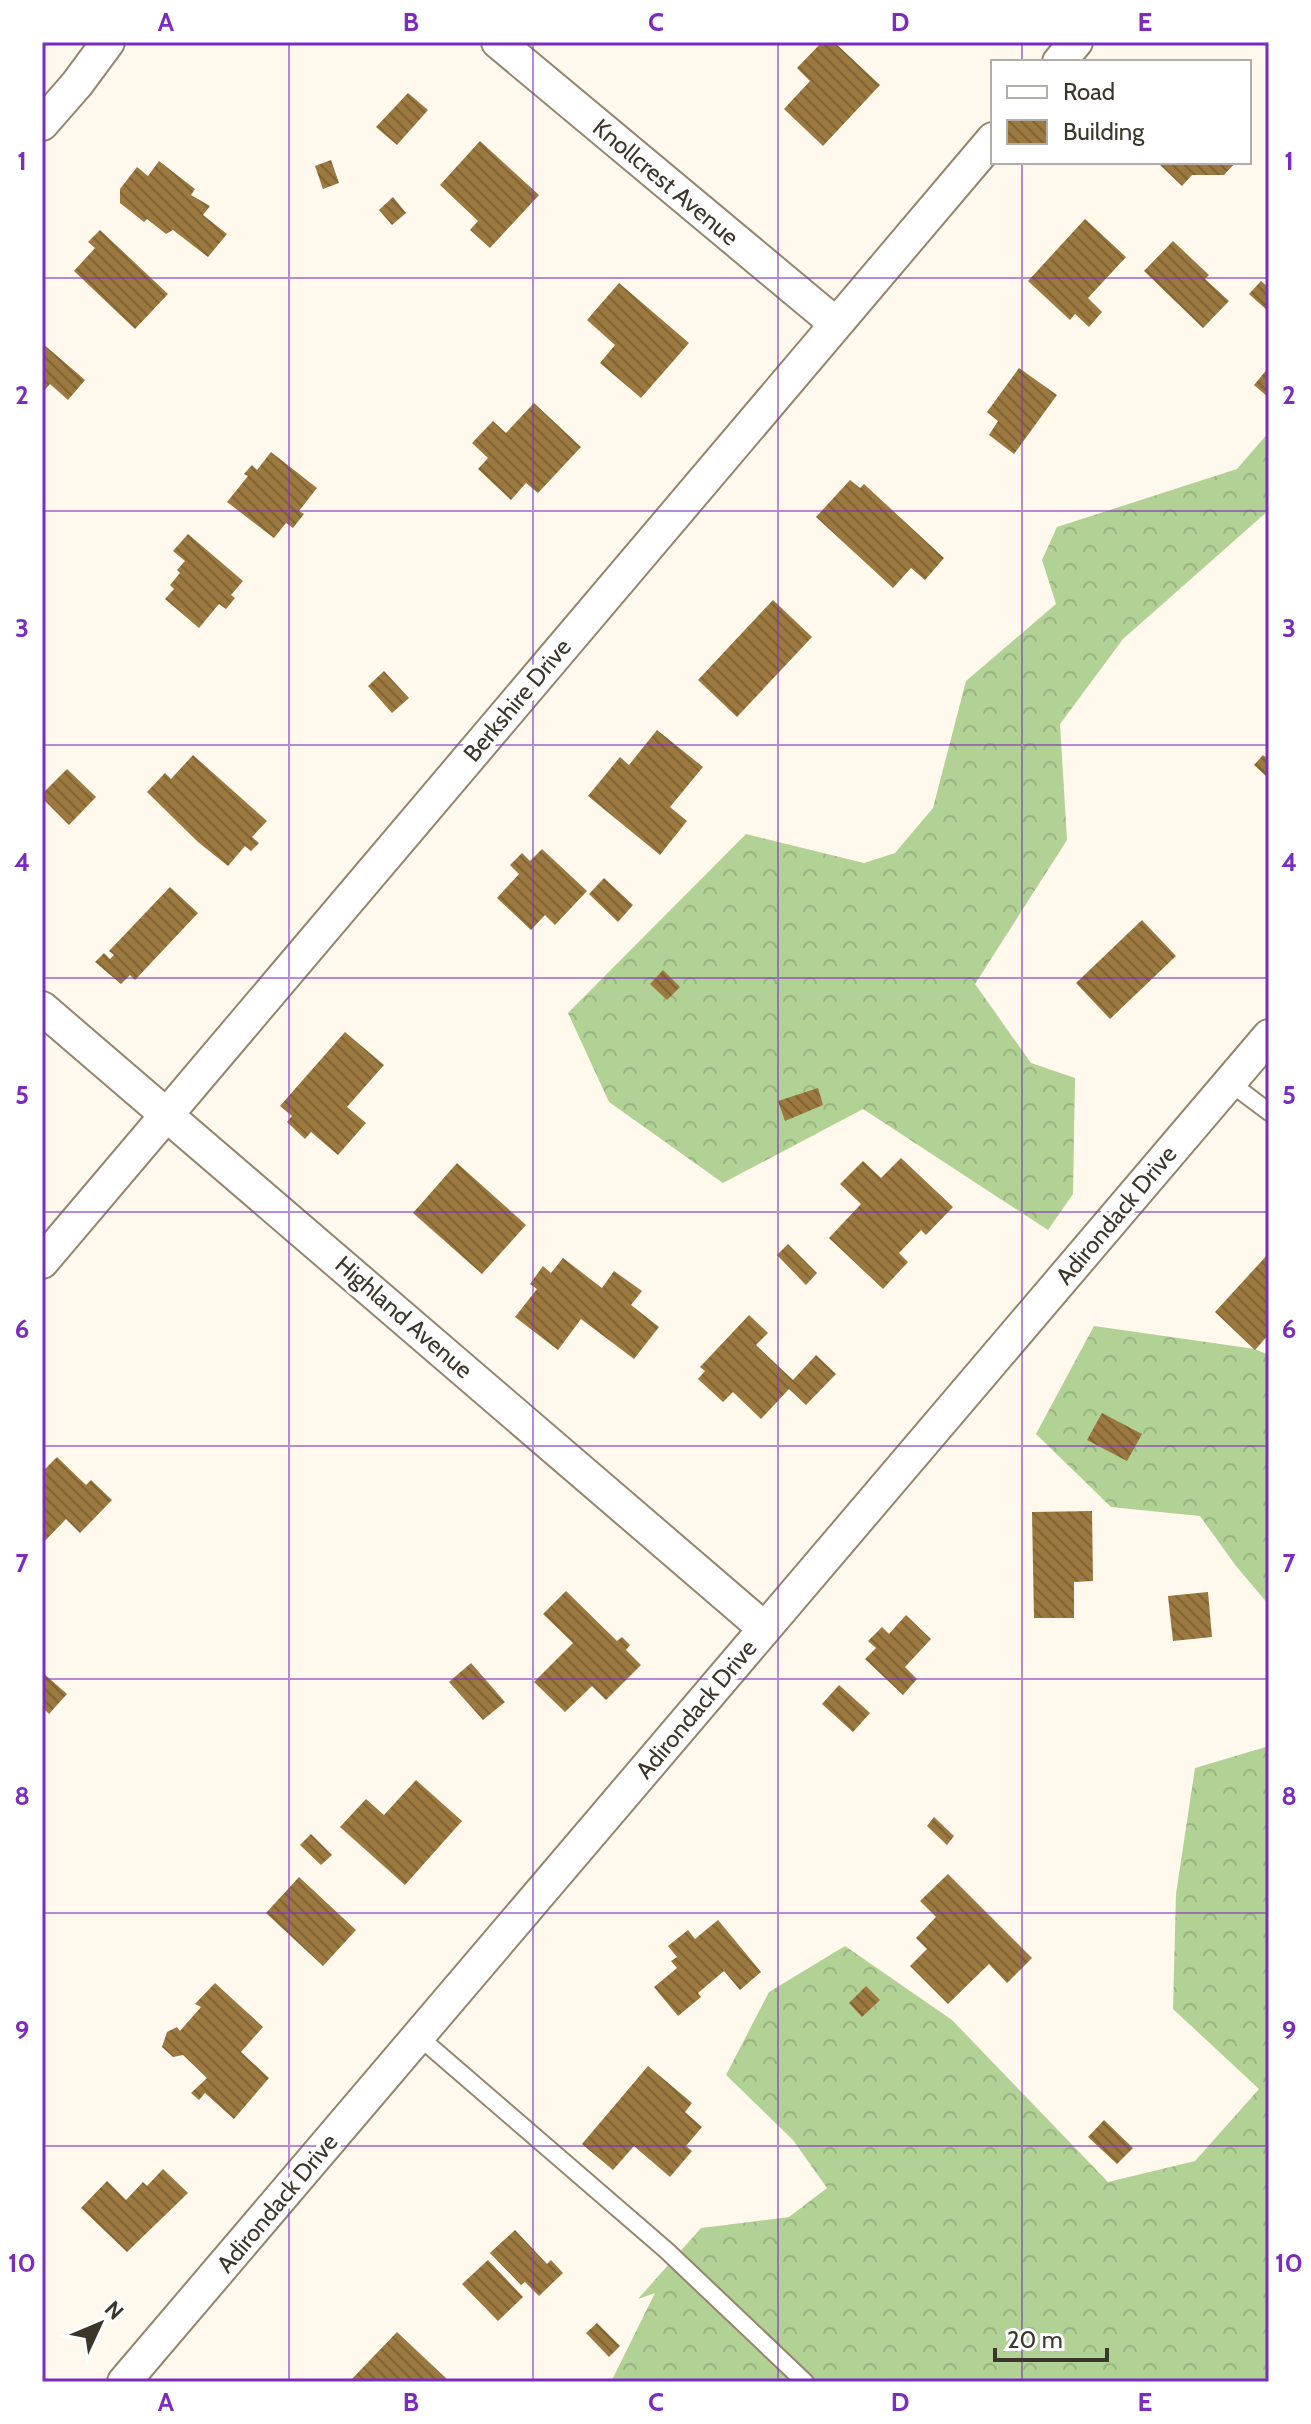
<svg xmlns="http://www.w3.org/2000/svg" width="1311" height="2424" viewBox="0 0 1311 2424" font-family="Cabin,sans-serif">
<defs>
<pattern id="forest-crowns" width="20" height="18" patternUnits="userSpaceOnUse" patternTransform="scale(2)"><rect width="20" height="18" fill="#b2d195"/><path d="M2 6a3 3 0 1 1 6 0M12 15a3 3 0 1 1 6 0" fill="none" stroke="#9ab481"/></pattern>
<pattern id="building-back-hatch" width="6" height="6" patternUnits="userSpaceOnUse" patternTransform="scale(2)"><rect width="6" height="6" fill="#9b7940"/><path d="M-1 5l2 2M0 0l6 6M5-1l2 2" fill="none" stroke="#806436"/></pattern>
</defs>
<rect width="100%" height="100%" fill="#fef8ed"/>
<g fill="url(#forest-crowns)">
<path d="M1269,432V510L1123,639L1060,724L1067,840L975,984L1031,1063L1075,1078L1073,1194L1048,1230L863,1109L723,1183L609,1102L568,1013L746,834L864,863L895,853L933,808L966,681L1056,604L1042,560L1057,527L1237,469Z"/>
<path d="M1094,1326L1255,1349L1269,1355V1605L1236,1566L1200,1516L1111,1507L1036,1434Z"/>
<path d="M1269,1746V2382H611L655,2293L638,2299L701,2228L789,2217L827,2188L793,2140L726,2075L769,1992L845,1946L952,2020L1108,2182L1195,2161L1259,2089L1173,2009L1176,1894L1195,1768Z"/>
</g>
<g fill="url(#building-back-hatch)">
<path d="M822,42H834L880,85L823,146L784,109L810,81L797,68Z"/>
<path d="M408,93L428,110L397,145L376,127Z"/>
<path d="M480,141L539,195L490,248L470,230L478,221L440,185Z"/>
<path d="M331,160L339,183L323,189L315,166Z"/>
<path d="M159,161L195,189L191,195L210,206L203,215L227,234L208,257L173,230L166,234L147,219L144,222L120,203V189L137,167L148,176Z"/>
<path d="M1157,162H1236L1224,175H1192L1182,186Z"/>
<path d="M393,197L406,213L392,225L379,210Z"/>
<path d="M1085,219L1126,257L1088,298L1102,312L1089,327L1075,314L1070,320L1028,281Z"/>
<path d="M100,230L168,294L135,329L74,271L95,248L88,242Z"/>
<path d="M1173,241L1209,275L1205,279L1229,301L1203,328L1144,271Z"/>
<path d="M1261,281L1269,288V312L1249,294Z"/>
<path d="M619,283L689,343L641,398L600,363L615,345L587,320Z"/>
<path d="M42,343L85,380L68,400L50,384L42,393Z"/>
<path d="M1269,367V398L1254,385Z"/>
<path d="M1019,368L1057,395L1014,454L989,435L998,421L987,412Z"/>
<path d="M534,403L581,447L538,493L526,483L511,500L478,469L488,458L472,443L493,421L506,433Z"/>
<path d="M271,452L317,488L299,511L304,514L293,528L286,523L274,538L227,502L248,476L244,474L252,465L257,470Z"/>
<path d="M850,480L860,488L864,484L944,558L925,580L911,568L893,588L816,517Z"/>
<path d="M188,534L243,581L231,595L235,598L226,609L219,604L199,628L165,599L174,589L170,585L180,573L177,570L185,561L173,551Z"/>
<path d="M773,600L812,637L737,717L698,680Z"/>
<path d="M384,671L409,698L392,713L368,686Z"/>
<path d="M657,730L703,767L670,807L687,821L660,855L588,796L620,757L629,765Z"/>
<path d="M193,755L267,821L252,837L259,843L251,851L245,846L228,866L198,842L147,792L165,773L171,779Z"/>
<path d="M1263,755L1269,760V779L1254,765Z"/>
<path d="M67,769L96,797L69,825L42,798V794Z"/>
<path d="M542,849L587,891L555,925L545,915L531,930L497,898L519,874L510,865L522,853L530,861Z"/>
<path d="M604,878L633,905L618,922L589,894Z"/>
<path d="M170,887L198,913L135,980L130,975L121,984L95,962L104,953L110,959L114,955L109,951Z"/>
<path d="M1142,920L1176,956L1110,1019L1076,983Z"/>
<path d="M663,970L680,987L667,1000L650,984Z"/>
<path d="M345,1032L384,1065L347,1107L366,1123L338,1155L311,1132L305,1139L287,1122L292,1116L280,1106Z"/>
<path d="M818,1088L823,1105L785,1121L778,1101Z"/>
<path d="M901,1158L953,1207L926,1235L921,1230L899,1253L908,1262L883,1289L829,1238L861,1204L840,1184L863,1161L881,1178Z"/>
<path d="M457,1163L526,1225L482,1274L413,1213Z"/>
<path d="M788,1244L817,1273L806,1285L777,1255Z"/>
<path d="M1269,1253V1334L1255,1350L1215,1312Z"/>
<path d="M563,1258L602,1288L614,1271L642,1291L631,1305L659,1327L634,1359L581,1319L558,1350L515,1317L537,1289L530,1284L543,1266L551,1273Z"/>
<path d="M749,1315L768,1333L756,1345L793,1380L816,1355L836,1374L806,1405L789,1389L761,1419L733,1392L723,1402L698,1379L705,1371L700,1367Z"/>
<path d="M1102,1413L1142,1434L1127,1461L1087,1440Z"/>
<path d="M57,1457L86,1485L91,1480L112,1500L80,1533L66,1519L42,1544V1472Z"/>
<path d="M1092,1511L1093,1581L1074,1582V1618H1034L1032,1512Z"/>
<path d="M566,1591L617,1641L622,1637L630,1645L626,1650L641,1665L606,1700L592,1686L565,1712L534,1682L573,1643L543,1614Z"/>
<path d="M1208,1592L1212,1637L1173,1641L1168,1596Z"/>
<path d="M906,1615L931,1639L905,1667L917,1679L903,1695L865,1659L876,1648L868,1641L882,1627L889,1634Z"/>
<path d="M471,1663L505,1702L483,1720L449,1682Z"/>
<path d="M42,1672L67,1694L49,1714L42,1707Z"/>
<path d="M839,1685L870,1713L853,1732L822,1704Z"/>
<path d="M416,1780L462,1821L405,1885L340,1827L366,1799L384,1815Z"/>
<path d="M934,1817L954,1836L947,1845L927,1826Z"/>
<path d="M311,1834L332,1855L321,1865L300,1845Z"/>
<path d="M948,1874L1032,1958L1007,1983L989,1964L948,2004L910,1966L927,1949L916,1938L936,1917L920,1901Z"/>
<path d="M299,1877L356,1930L323,1966L266,1913Z"/>
<path d="M718,1920L761,1972L740,1990L724,1971L698,1993L701,1997L678,2016L654,1987L677,1968L671,1961L677,1957L668,1946L688,1930L695,1939Z"/>
<path d="M215,1983L263,2027L241,2052L269,2078L234,2119L205,2093L199,2100L191,2093L207,2078L183,2055L173,2057L162,2047L167,2032L177,2027L180,2031L201,2007L195,2004Z"/>
<path d="M866,1986L880,2000L862,2017L849,2003Z"/>
<path d="M648,2066L692,2103L685,2112L702,2127L686,2146L692,2151L670,2177L634,2146L613,2170L582,2144Z"/>
<path d="M1104,2120L1133,2148L1117,2164L1088,2137Z"/>
<path d="M163,2169L188,2193L127,2252L81,2208L107,2181L126,2200L143,2182L147,2186Z"/>
<path d="M515,2230L547,2264L551,2260L563,2273L539,2296L525,2282L521,2285L490,2253Z"/>
<path d="M488,2260L523,2297L498,2321L462,2284Z"/>
<path d="M597,2323L620,2346L609,2357L586,2333Z"/>
<path d="M397,2332L450,2382H349Z"/>
</g>
<g fill="none" stroke-linecap="round" stroke-linejoin="round">
<g stroke="#94856d" stroke-width="20">
<g id="lane">
<path d="M1229,1082L1269,1112"/>
<path d="M418,2036L666,2250L805,2382"/>
</g>
</g>
<g stroke="#94856d" stroke-width="36">
<g id="street">
<path d="M498,42L835,323"/>
<path d="M1059,62L1076,42"/>
<path d="M42,124L77,84L108,42"/>
<path d="M42,1008L764,1628"/>
<path d="M42,1262L993,139"/>
<path d="M124,2382L1269,1036"/>
</g>
</g>
<use href="#lane" stroke="#fff" stroke-width="16"/>
<use href="#street" stroke="#fff" stroke-width="32"/>
</g>
<path fill="none" stroke="#7b2cbf" stroke-width="2" stroke-opacity="0.55" d="M289,42V2382M533,42V2382M778,42V2382M1022,42V62M1022,162V2382M42,278H1269M42,511H1269M42,745H1269M42,978H1269M42,1212H1269M42,1446H1269M42,1679H1269M42,1913H1269M42,2146H1269"/>
<g text-anchor="middle" dominant-baseline="central" stroke-width="8" stroke-linejoin="round" paint-order="stroke">
<g font-size="24" fill="#3b352a" stroke="#fff">
<text transform="translate(666 182) rotate(40)">Knollcrest Avenue</text>
<text transform="translate(517 700) rotate(-50)">Berkshire Drive</text>
<text transform="translate(1116 1215) rotate(-50)">Adirondack Drive</text>
<text transform="translate(404 1317) rotate(41)">Highland Avenue</text>
<text transform="translate(696 1709) rotate(-50)">Adirondack Drive</text>
<text transform="translate(277 2203) rotate(-50)">Adirondack Drive</text>
</g>
</g>
<rect width="1311" height="2424" fill="none" stroke="#ffffff" stroke-width="88"/>
<rect x="991" y="60" width="260" height="104" fill="#ffffff" stroke="#b1aeaa" stroke-width="2"/>
<rect x="1007" y="86" width="40" height="12" fill="#ffffff" stroke="#b1aeaa" stroke-width="2"/>
<text x="1063" y="100" font-size="24" fill="#3b352a">Road</text>
<rect x="1007" y="120" width="40" height="24" fill="url(#building-back-hatch)" stroke="#b1aeaa" stroke-width="2"/>
<text x="1063" y="140" font-size="24" fill="#3b352a">Building</text>
<g transform="translate(100 2324) rotate(46)" stroke="#ffffff" stroke-width="6" paint-order="stroke">
<path d="M0-6L14 30L0 20L-14 30Z" fill="#3b352a"/>
<text y="-12" font-size="22" font-weight="bold" text-anchor="middle" fill="#3b352a">N</text>
</g>
<path d="M995 2348v12h112v-12" fill="none" stroke="#3b352a" stroke-width="4"/>
<text x="1007" y="2348" font-size="24" fill="#3b352a" stroke="#ffffff" stroke-width="6" paint-order="stroke">20 m</text>
<rect x="44" y="44" width="1223" height="2336" fill="none" stroke="#7b2cbf" stroke-width="3"/>
<g font-size="26" text-anchor="middle" font-weight="bold" fill="#7b2cbf">
<text x="166" y="31">A</text>
<text x="411" y="31">B</text>
<text x="656" y="31">C</text>
<text x="900" y="31">D</text>
<text x="1145" y="31">E</text>
<text x="22" y="170">1</text>
<text x="1289" y="170">1</text>
<text x="22" y="404">2</text>
<text x="1289" y="404">2</text>
<text x="22" y="637">3</text>
<text x="1289" y="637">3</text>
<text x="22" y="871">4</text>
<text x="1289" y="871">4</text>
<text x="22" y="1104">5</text>
<text x="1289" y="1104">5</text>
<text x="22" y="1338">6</text>
<text x="1289" y="1338">6</text>
<text x="22" y="1572">7</text>
<text x="1289" y="1572">7</text>
<text x="22" y="1805">8</text>
<text x="1289" y="1805">8</text>
<text x="22" y="2039">9</text>
<text x="1289" y="2039">9</text>
<text x="22" y="2272">10</text>
<text x="1289" y="2272">10</text>
<text x="166" y="2411">A</text>
<text x="411" y="2411">B</text>
<text x="656" y="2411">C</text>
<text x="900" y="2411">D</text>
<text x="1145" y="2411">E</text>
</g>
</svg>
